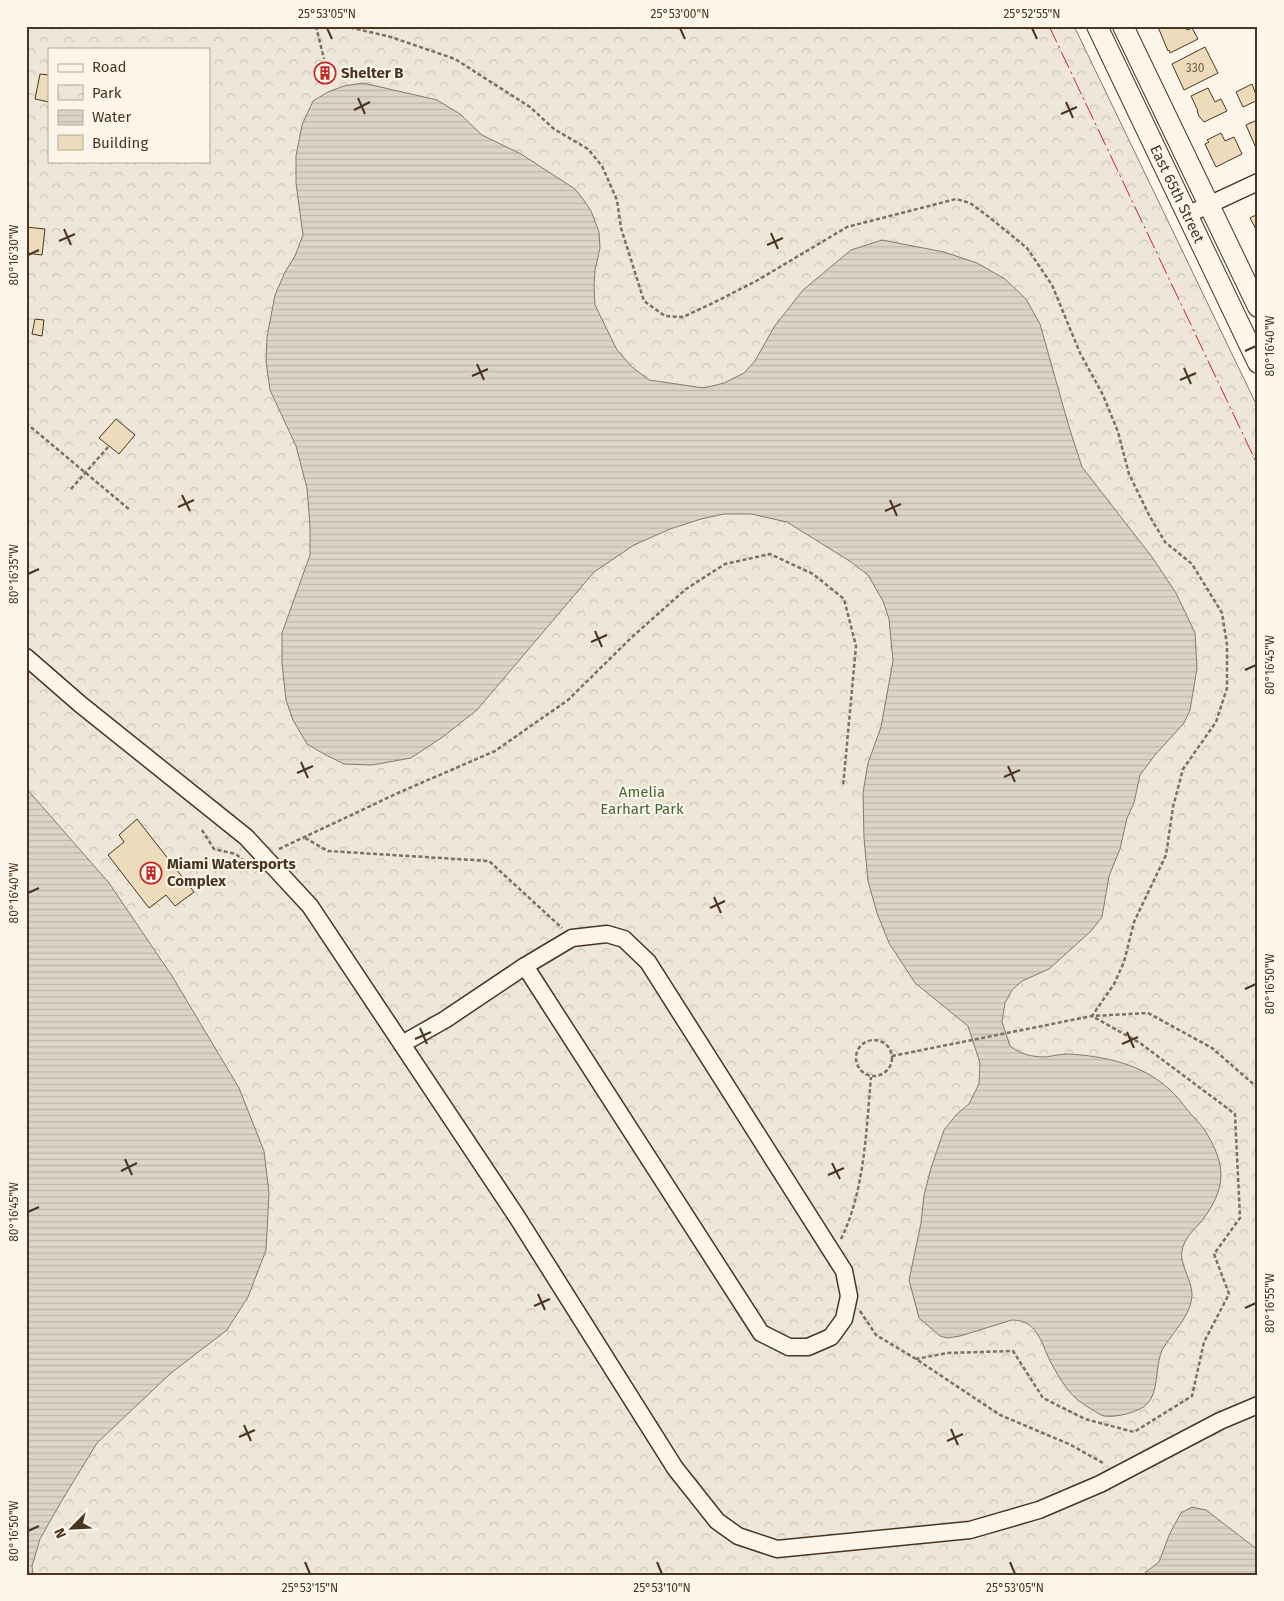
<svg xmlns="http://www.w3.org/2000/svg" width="1284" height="1601" viewBox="0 0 1284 1601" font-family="'Fira Sans',sans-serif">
<defs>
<pattern id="park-crowns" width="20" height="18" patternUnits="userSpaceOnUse" patternTransform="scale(1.25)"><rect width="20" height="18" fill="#ede6d9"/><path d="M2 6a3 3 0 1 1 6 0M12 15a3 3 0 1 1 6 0" fill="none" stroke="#cdc6ba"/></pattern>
<pattern id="water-rules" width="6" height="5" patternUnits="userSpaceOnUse" patternTransform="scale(1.25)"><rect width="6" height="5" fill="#dcd4c6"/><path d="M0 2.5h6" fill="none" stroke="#beb7aa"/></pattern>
</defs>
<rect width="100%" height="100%" fill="#fbf6e9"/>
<path fill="url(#park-crowns)" stroke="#887966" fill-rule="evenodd" d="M26,26H1074L1258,408V1575H26ZM49,49H209V161H49Z"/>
<g fill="url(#water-rules)" stroke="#887966">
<path d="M363,83L437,100L460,114L482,135L521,154L575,189L583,199L591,211L599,232L600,248L595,270L594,287L595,305L617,350L632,367L649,380L704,388L724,383L744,373L755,361L774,327L803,290L851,250L882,240L944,252L977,263L1005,279L1026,299L1040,324L1069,427L1082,467L1152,557L1176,593L1195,633L1197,668L1190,710L1184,723L1155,755L1140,775L1134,803L1127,818L1120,849L1109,876L1102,917L1091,931L1049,969L1022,981L1012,990L1005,1003L1002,1022L1010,1046C1021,1054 1031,1057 1045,1057C1053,1056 1060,1054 1068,1054C1104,1056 1142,1064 1169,1089C1177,1096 1183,1104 1189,1112C1194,1118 1200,1123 1204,1129C1227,1165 1227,1188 1201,1222C1193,1230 1185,1238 1182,1250C1179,1264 1192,1280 1192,1294C1192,1315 1172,1333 1162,1350C1155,1366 1159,1393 1147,1404C1140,1412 1115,1418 1104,1416C1100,1415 1095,1411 1091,1409C1083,1404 1074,1398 1068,1390C1061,1381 1055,1370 1050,1361C1041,1342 1037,1320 1012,1320L960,1336L947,1338L940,1336L919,1318L909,1280L921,1223L924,1195L931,1168L944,1130L957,1114L969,1104L979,1084L980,1063L968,1026L915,983L889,943L877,913L868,881L864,838L863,793L868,763L881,727L893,661L889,619L883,601L868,575L851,562L787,522L751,514H724L701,519L670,529L634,545L594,572L477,710L444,736L411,758L372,765L344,764L324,754L307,744L293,720L286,700L282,663V633L310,555V526L307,488L296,446L270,390L266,361L267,337L275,295L285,272L295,256L303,235L296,183V156L302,125L313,101L328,92L344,86Z"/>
<path d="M26,788L109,883L172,976L239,1088L264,1151L269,1193L266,1250L248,1297L227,1330L171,1373L97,1443L61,1502L40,1539L32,1566L33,1575H26Z"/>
<path d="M1192,1507L1206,1510L1258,1550V1575H1142L1159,1562L1170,1533L1181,1513Z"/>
</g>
<g fill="#ecdcbc" stroke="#4a3520">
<path d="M1185,26L1187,30L1192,28L1198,39L1170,53L1169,50L1168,51L1158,27Z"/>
<path d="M1205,47L1218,73L1184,90L1172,64Z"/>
<path d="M330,66L333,77L321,80L318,68Z"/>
<path d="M40,74L49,75V102L35,99Z"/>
<path d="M1252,84L1258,100L1243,107L1236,92Z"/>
<path d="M1208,88L1215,102L1221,99L1227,111L1204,122L1199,116L1197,111H1198L1191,96Z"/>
<path d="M1257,120L1258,148H1256L1246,125Z"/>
<path d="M1221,133L1225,141L1234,137L1242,154L1216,167L1205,144L1209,142L1207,140Z"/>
<path d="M1258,214V233L1250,218Z"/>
<path d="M26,227L45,229L42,255L26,253Z"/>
<path d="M35,319L44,320L42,336L32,334Z"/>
<path d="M116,419L135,435L119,454L99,438Z"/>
<path d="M137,819L194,892L175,906L166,895L149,908L108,855L124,842L119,835Z"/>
</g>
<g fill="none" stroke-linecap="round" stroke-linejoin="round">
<g stroke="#4a3520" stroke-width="19">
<g id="minor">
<path d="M1187,215L1258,182"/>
<path d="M26,657L80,704L246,837L310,906L517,1217L675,1468L717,1521L738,1536L777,1549L970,1530L1039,1510L1100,1484L1220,1421L1258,1405"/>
<path d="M402,1044L446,1019L525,966L761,1333L789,1347H808L831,1337L844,1319L849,1296L844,1271L648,962L624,939L607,934L572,938L525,966"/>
</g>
</g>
<g stroke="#4a3520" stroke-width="22">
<g id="major">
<path id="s1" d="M1097,26L1258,363"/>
<path d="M1123,26L1258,307"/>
</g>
</g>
<g stroke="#7f6f5c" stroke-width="2.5" stroke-dasharray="4 2.5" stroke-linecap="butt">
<path d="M316,26L324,59"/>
<path d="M344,26L391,37L455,59L530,107L554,129L588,149L602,166L617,200L621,228L644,301L665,316L683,317L719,300L758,280L847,227L956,199L970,203L989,217L1027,248L1052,285L1080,353L1103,395L1118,432L1129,474L1149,515L1165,542L1192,564L1222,613L1227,645V688L1216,722L1183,769L1173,807L1166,855L1134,922L1124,962L1114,984L1092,1016L1140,1043L1235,1114L1240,1218L1214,1254L1229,1294L1204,1342L1192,1396L1134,1432L1085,1419L1043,1398L1013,1351L947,1353L916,1359"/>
<path d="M26,423L130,510"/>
<path d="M71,489L109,446"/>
<path d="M202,830L214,849L236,854L256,872"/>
<path d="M305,838L328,851L489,861L562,928"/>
<path d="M279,849L398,793L495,751L568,700L632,637L686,589L725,564L770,554L813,574L844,599L856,646L843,787"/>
<circle cx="874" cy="1058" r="18"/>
<path d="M892,1056L1092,1016L1148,1013L1212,1048L1258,1088"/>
<path d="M841,1239C865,1190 866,1131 871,1077"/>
<path d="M860,1311L876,1335L916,1359L1000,1415L1069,1444L1105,1464"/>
</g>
<use href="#minor" stroke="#fbf6e9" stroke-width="16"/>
<use href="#major" stroke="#fbf6e9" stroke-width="20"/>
<path stroke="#c62828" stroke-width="1" stroke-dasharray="18 4 2.5 4" stroke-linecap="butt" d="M1049,26L1258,466"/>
</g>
<path fill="none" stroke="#4a3520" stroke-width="2" d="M327,28L332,39M680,28L685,39M1032,28L1037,39M358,98L365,114M1066,102L1073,118M354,110L370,102M1061,114L1077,107M64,229L71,245M771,233L778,249M59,241L75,234M767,245L783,238M28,255L39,250M1245,351L1256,346M477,364L484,380M1184,368L1191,384M472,376L488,369M1180,380L1196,373M182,495L190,511M890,500L897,516M178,507L194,500M885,511L901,504M28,574L39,569M595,631L602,647M591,642L607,635M1245,670L1256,665M301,762L308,778M1008,766L1015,782M297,773L313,766M1004,777L1020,770M28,893L39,888M714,897L721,913M710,908L725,901M1245,989L1256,984M420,1028L427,1044M1127,1032L1134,1048M415,1039L431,1032M1122,1044L1138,1037M125,1159L132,1175M832,1163L840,1179M121,1171L137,1163M828,1175L844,1168M28,1212L39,1207M538,1294L545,1310M534,1306L550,1299M1245,1308L1256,1303M244,1425L251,1441M951,1429L958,1445M239,1437L255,1430M947,1441L963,1434M28,1531L39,1526M305,1562L310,1574M657,1562L662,1574M1010,1562L1015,1574"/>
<defs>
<g id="building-ring" transform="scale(1.125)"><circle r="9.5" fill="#fbf6e9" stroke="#c62828" stroke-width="1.5"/><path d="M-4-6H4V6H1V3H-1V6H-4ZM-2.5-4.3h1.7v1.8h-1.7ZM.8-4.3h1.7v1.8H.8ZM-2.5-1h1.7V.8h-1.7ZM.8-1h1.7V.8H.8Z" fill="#c62828"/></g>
</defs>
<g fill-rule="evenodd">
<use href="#building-ring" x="325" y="73"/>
<use href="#building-ring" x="151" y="873"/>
</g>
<g text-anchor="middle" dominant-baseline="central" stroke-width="4" stroke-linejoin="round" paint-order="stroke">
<g font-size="12" fill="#725f47">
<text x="1195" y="68">330</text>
</g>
<g font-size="15" font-weight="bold" fill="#4a3520" stroke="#fbf6e9" text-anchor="start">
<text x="341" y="73">Shelter B</text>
<text x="167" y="864">Miami Watersports<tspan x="167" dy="17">Complex</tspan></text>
</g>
<g font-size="15" fill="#4a3520" stroke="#fbf6e9">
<text stroke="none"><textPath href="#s1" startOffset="186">East 65th Street</textPath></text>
</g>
<g font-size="15" fill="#436837" stroke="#fbf6e9">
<text x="642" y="792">Amelia<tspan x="642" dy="17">Earhart Park</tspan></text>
</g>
</g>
<rect width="1284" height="1601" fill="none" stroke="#fbf6e9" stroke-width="55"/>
<rect x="48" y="48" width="162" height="115" fill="#fbf6e9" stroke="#b4a999"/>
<rect x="58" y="64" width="25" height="8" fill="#fbf6e9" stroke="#b4a999"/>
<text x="92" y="72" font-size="15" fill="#4a3520">Road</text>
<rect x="58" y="85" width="25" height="15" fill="url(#park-crowns)" stroke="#b4a999"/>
<text x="92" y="98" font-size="15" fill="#4a3520">Park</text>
<rect x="58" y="110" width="25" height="15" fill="url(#water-rules)" stroke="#b4a999"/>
<text x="92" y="122" font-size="15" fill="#4a3520">Water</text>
<rect x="58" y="135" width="25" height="15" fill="#ecdcbc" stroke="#b4a999"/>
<text x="92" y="148" font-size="15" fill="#4a3520">Building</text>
<g transform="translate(72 1528) rotate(246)" stroke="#fbf6e9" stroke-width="4" paint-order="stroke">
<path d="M0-4L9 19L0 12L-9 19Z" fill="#4a3520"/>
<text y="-8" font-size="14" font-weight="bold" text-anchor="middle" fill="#4a3520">N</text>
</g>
<rect x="28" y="28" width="1228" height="1546" fill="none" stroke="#4a3520" stroke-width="2"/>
<g font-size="12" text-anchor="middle" fill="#4a3520">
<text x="327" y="18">25°53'05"N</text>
<text x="680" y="18">25°53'00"N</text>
<text x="1032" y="18">25°52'55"N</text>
<text transform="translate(14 255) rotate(-90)" y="4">80°16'30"W</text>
<text transform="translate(1270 346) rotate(-90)" y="4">80°16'40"W</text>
<text transform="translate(14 574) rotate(-90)" y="4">80°16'35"W</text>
<text transform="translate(1270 665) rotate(-90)" y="4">80°16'45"W</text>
<text transform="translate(14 893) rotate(-90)" y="4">80°16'40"W</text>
<text transform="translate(1270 984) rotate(-90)" y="4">80°16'50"W</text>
<text transform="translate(14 1212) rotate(-90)" y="4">80°16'45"W</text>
<text transform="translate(1270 1303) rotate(-90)" y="4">80°16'55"W</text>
<text transform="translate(14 1531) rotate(-90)" y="4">80°16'50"W</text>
<text x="310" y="1592">25°53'15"N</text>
<text x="662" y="1592">25°53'10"N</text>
<text x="1015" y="1592">25°53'05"N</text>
</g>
</svg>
